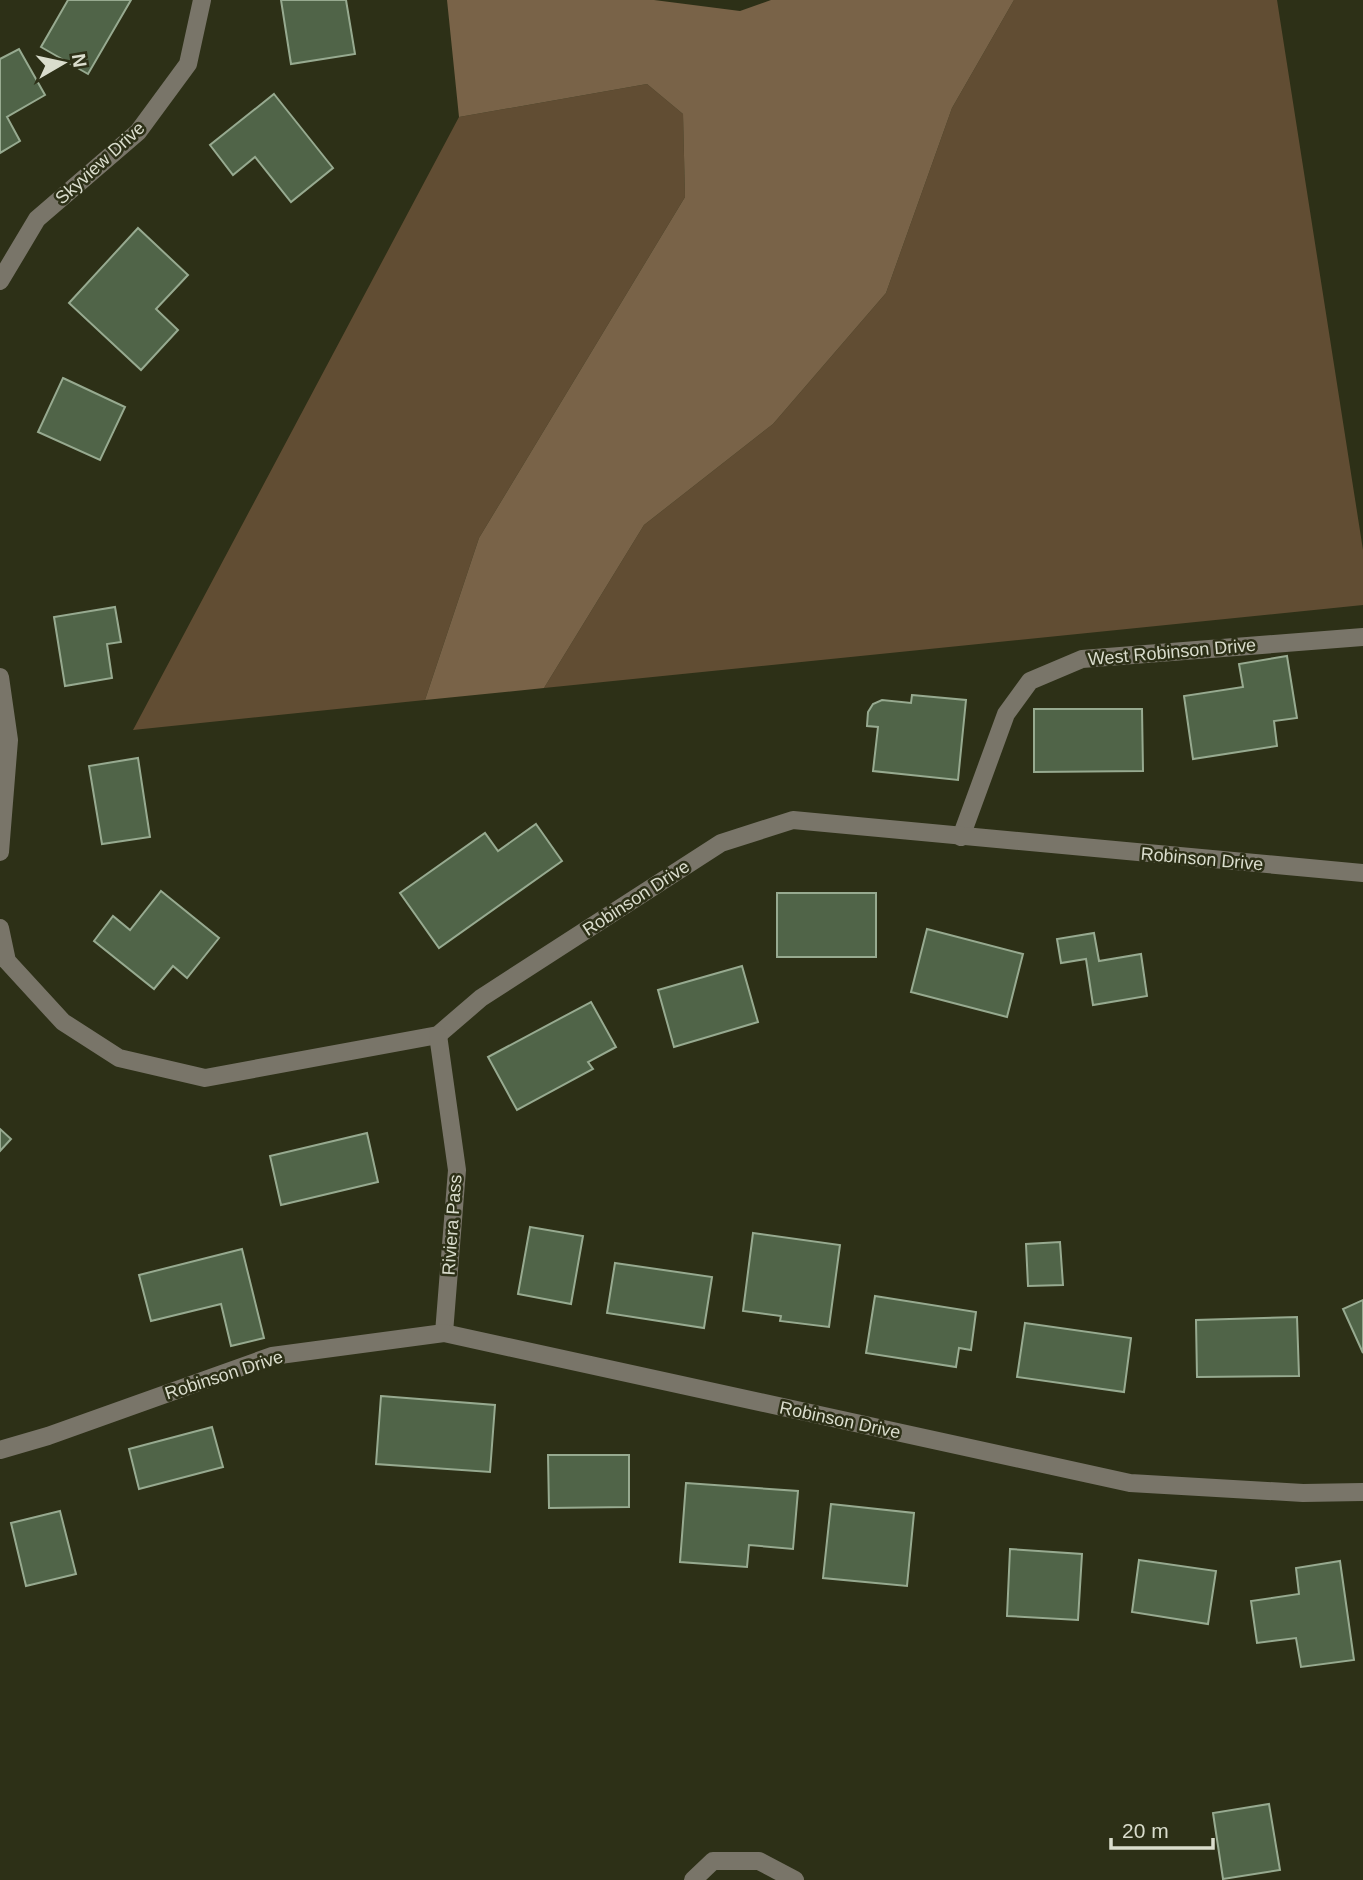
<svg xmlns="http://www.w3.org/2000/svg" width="1363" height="1880" viewBox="0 0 1363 1880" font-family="Arial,sans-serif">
<rect width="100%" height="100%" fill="#2d3017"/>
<g fill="#614d33">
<path d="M1014,0H1277L1363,550V605L544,688L644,525L773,424L886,293L952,108Z"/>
<path d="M647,84L683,114L685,197L479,538L425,700L133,730L459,117Z"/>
</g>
<path fill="#796348" d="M447,0H654L740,11L771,0H1014L952,108L886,293L773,424L644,525L544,688L425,700L479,538L685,197L683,114L647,84L459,117Z"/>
<g fill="#506448" stroke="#97aa90" stroke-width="2">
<path d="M68,0H131L88,74L41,47Z"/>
<path d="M281,0H346L355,54L291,64Z"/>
<path d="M19,49L45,95L7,117L20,141L0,153V59Z"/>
<path d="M274,94L333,168L291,202L255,157L233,175L210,145Z"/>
<path d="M138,228L188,275L156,309L178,330L141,370L69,303Z"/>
<path d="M63,378L125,407L100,460L38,432Z"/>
<path d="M115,607L121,642L107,644L112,678L65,686L54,617Z"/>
<path d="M1287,656L1297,718L1274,721L1277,746L1193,759L1184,696L1243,687L1239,664Z"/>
<path d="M912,695L966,700L958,780L873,771L878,727L867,726L868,712L873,704L882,700L911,703Z"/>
<path d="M1034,709H1142L1143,771L1034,772Z"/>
<path d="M138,758L150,837L102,844L89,766Z"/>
<path d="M536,824L562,861L439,948L400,893L485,833L498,851Z"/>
<path d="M161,891L219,938L187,978L173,966L154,989L94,941L113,916L130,930Z"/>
<rect x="777" y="893" width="99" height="64"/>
<path d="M927,929L1023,954L1007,1017L911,992Z"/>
<path d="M1094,933L1099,961L1141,954L1147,996L1093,1005L1086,959L1061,963L1057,939Z"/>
<path d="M742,966L758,1022L674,1047L658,990Z"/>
<path d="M591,1002L616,1047L588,1062L593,1069L517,1110L488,1057Z"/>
<path d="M0,1129L11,1139L0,1151Z"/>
<path d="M367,1133L378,1182L281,1205L270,1156Z"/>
<path d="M530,1227L583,1236L571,1304L518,1294Z"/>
<path d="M753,1233L840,1245L829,1327L780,1321L781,1316L743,1311Z"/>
<path d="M1060,1242L1063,1285L1028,1286L1026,1244Z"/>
<path d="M242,1249L264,1338L231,1346L221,1304L151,1321L139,1275Z"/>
<path d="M615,1263L712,1277L704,1328L607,1313Z"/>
<path d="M875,1296L976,1312L971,1350L959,1348L956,1367L866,1353Z"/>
<path d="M1363,1300V1353L1343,1309Z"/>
<path d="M1297,1317L1299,1376L1197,1377L1196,1320Z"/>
<path d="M1025,1323L1131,1338L1124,1392L1017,1377Z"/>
<path d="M381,1396L495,1405L490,1472L376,1464Z"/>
<path d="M212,1427L223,1467L139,1489L129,1449Z"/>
<path d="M548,1455H629V1507L549,1508Z"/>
<path d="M686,1483L798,1491L793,1549L749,1545L747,1567L680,1562Z"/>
<path d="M831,1504L914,1513L907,1586L823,1578Z"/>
<path d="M60,1511L76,1574L26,1586L11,1523Z"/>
<path d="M1010,1549L1082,1554L1078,1620L1007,1616Z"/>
<path d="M1139,1560L1216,1571L1208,1624L1132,1612Z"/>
<path d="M1340,1561L1354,1660L1301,1667L1296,1638L1257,1643L1251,1601L1299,1594L1296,1568Z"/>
<path d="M1269,1804L1280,1870L1223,1879L1213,1813Z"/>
</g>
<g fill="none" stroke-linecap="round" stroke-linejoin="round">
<g stroke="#797569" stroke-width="18">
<path d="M0,281L37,219L138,132L188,64L202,0"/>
<path d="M0,677L9,740L0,852"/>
<path d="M961,837L1006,714L1030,681L1082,659L1363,637"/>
<path d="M0,928L7,961L63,1022L119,1058L205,1078L438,1035L481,998L721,843L793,820L1363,873"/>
<path d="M438,1035L457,1170L444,1333"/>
<path d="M0,1450L48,1436L272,1356L444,1333L1130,1483L1303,1493L1363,1492"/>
<path d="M693,1880L713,1861H759L795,1880"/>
</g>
</g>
<g text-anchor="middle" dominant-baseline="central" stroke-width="5" stroke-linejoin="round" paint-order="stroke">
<g font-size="18" fill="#daddcd" stroke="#2d3017">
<text transform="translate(100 163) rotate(-42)">Skyview Drive</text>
<text transform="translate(1172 652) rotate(-5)">West Robinson Drive</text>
<text transform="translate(1202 859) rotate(5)">Robinson Drive</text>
<text transform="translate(636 898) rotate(-33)">Robinson Drive</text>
<text transform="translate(452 1225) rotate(-86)">Riviera Pass</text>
<text transform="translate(224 1375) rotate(-18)">Robinson Drive</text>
<text transform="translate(840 1420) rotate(12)">Robinson Drive</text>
</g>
</g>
<g transform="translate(63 63) rotate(81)" stroke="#2d3017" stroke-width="5" paint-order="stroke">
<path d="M0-5L12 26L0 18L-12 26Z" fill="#daddcd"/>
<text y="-10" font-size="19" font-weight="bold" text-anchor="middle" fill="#daddcd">N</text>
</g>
<path d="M1111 1838v10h102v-10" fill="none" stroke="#daddcd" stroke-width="3.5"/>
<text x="1122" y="1838" font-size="21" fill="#daddcd" stroke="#2d3017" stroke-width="5" paint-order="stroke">20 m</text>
</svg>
